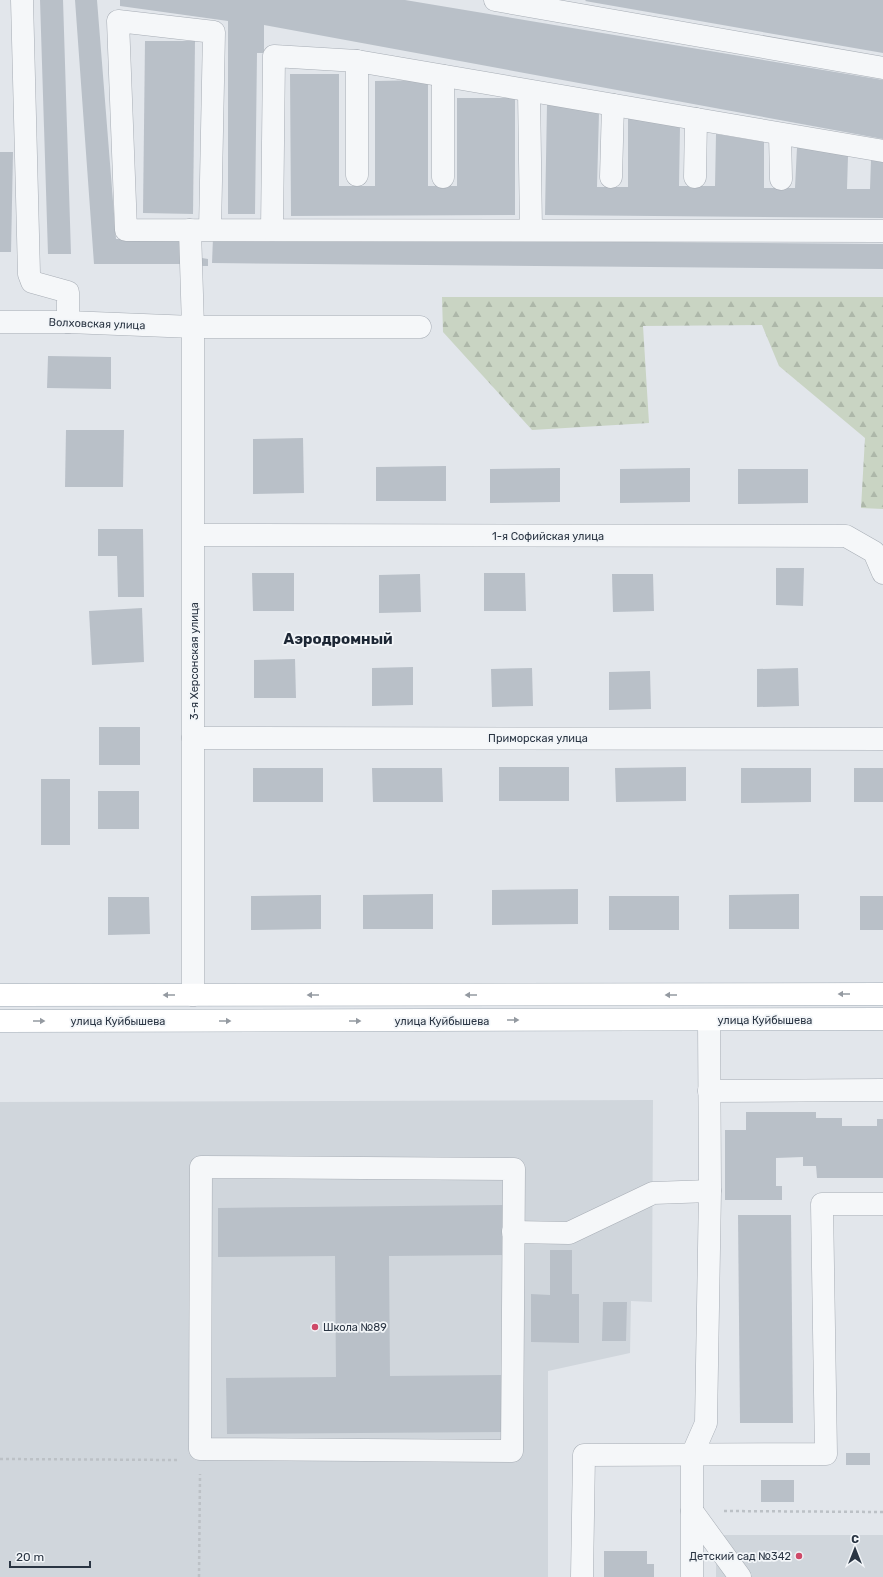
<svg xmlns="http://www.w3.org/2000/svg" width="883" height="1577" viewBox="0 0 883 1577" font-family="Rubik,sans-serif">
<defs>
<pattern id="forest-firs" width="22" height="20" patternUnits="userSpaceOnUse"><rect width="22" height="20" fill="#c9d4c3"/><path d="M5 1l3.5 6h-7zM16 11l3.5 6h-7z" fill="#adb7a9"/></pattern>
</defs>
<rect width="100%" height="100%" fill="#e2e6eb"/>
<g fill="#d0d6dc">
<path d="M653,1100L652,1302L631,1301L630,1353L548,1371V1577H0V1102Z"/>
<rect x="716" y="1535" width="167" height="42"/>
</g>
<path fill="url(#forest-firs)" d="M442,297H883V509L861,508L865,438L779,366L762,325L643,326L649,423L532,430L443,332Z"/>
<g fill="#b9c0c8">
<path d="M40,0H63L71,254H48Z"/>
<path d="M75,0H97L116,239L185,240L184,264H94Z"/>
<path d="M120,0H405L883,80V139L264,25V53H257L255,214H228V21L120,6Z"/>
<path d="M586,0H883V53L585,1Z"/>
<path d="M145,41H195L193,214L143,213Z"/>
<path d="M290,74H339V186H375V81L428,80V186H457V98H515V215L291,216Z"/>
<path d="M547,104L599,113L597,187H628V118L680,127L679,186H715L716,134L764,142V188H795L797,147L848,156L847,189H870L871,160L883,162V218L545,215Z"/>
<path d="M0,152H13L11,252H0Z"/>
<path d="M213,238L883,244V269L212,263Z"/>
<path d="M202,258L208,259V266H202Z"/>
<path d="M48,356L111,357V389L47,388Z"/>
<path d="M66,430H124L123,487H65Z"/>
<path d="M303,438L304,493L253,494V439Z"/>
<path d="M446,466V501H376V467Z"/>
<path d="M560,468V502L490,503V469Z"/>
<path d="M690,468V502L620,503V469Z"/>
<path d="M738,469H808V503L738,504Z"/>
<path d="M98,529H143L144,597H118L117,556H98Z"/>
<path d="M776,568H804L803,606L776,605Z"/>
<path d="M252,573H294V611H253Z"/>
<path d="M484,573H525L526,611H484Z"/>
<path d="M420,574L421,612L379,613V575Z"/>
<path d="M612,574H653L654,611L613,612Z"/>
<path d="M142,608L144,662L92,665L89,611Z"/>
<path d="M295,659L296,698H254V660Z"/>
<path d="M413,667V705L372,706V668Z"/>
<path d="M532,668L533,706L492,707L491,669Z"/>
<path d="M798,668L799,706L757,707V669Z"/>
<path d="M650,671L651,709L609,710V672Z"/>
<rect x="99" y="727" width="41" height="38"/>
<rect x="499" y="767" width="70" height="34"/>
<path d="M686,767V801L616,802L615,768Z"/>
<rect x="253" y="768" width="70" height="34"/>
<path d="M372,768H442L443,802H373Z"/>
<path d="M741,768H811V802L741,803Z"/>
<rect x="854" y="768" width="29" height="34"/>
<rect x="41" y="779" width="29" height="66"/>
<rect x="98" y="791" width="41" height="38"/>
<path d="M578,889V924L492,925V890Z"/>
<path d="M433,894V929H363V895Z"/>
<path d="M799,894V929H729V895Z"/>
<path d="M321,895V929L251,930V896Z"/>
<rect x="609" y="896" width="70" height="34"/>
<rect x="860" y="896" width="23" height="34"/>
<path d="M108,897H149L150,934L108,935Z"/>
<path d="M746,1112H816V1118H842V1126H877V1119H883V1178H817L816,1166H803V1157L776,1158V1186H782V1200H725V1130H746Z"/>
<path d="M503,1205L504,1255L389,1256L390,1376L502,1375L503,1432L227,1434L226,1378L336,1377L335,1256L218,1257V1208Z"/>
<path d="M738,1215H791L793,1423H740Z"/>
<path d="M550,1250H572V1294H579V1343L531,1342V1294L550,1295Z"/>
<path d="M603,1302H627L626,1341H602Z"/>
<rect x="846" y="1453" width="24" height="12"/>
<rect x="761" y="1480" width="33" height="22"/>
<path d="M604,1551H647V1564H654V1577H604Z"/>
</g>
<g fill="none" stroke-linecap="round" stroke-linejoin="round">
<g stroke="#a7adb5" stroke-width="23">
<g id="minor">
<path d="M22,0L29,274L32,282L68,292V322"/>
<path d="M495,0L883,68"/>
<path d="M529,91L531,230"/>
<path d="M780,134L781,179"/>
<path d="M357,175V61"/>
<path d="M443,177V76"/>
<path d="M611,177L613,105"/>
<path d="M695,177L696,119"/>
<path d="M190,230L193,327V995"/>
<path d="M210,230L214,32L118,21L126,230L883,231"/>
<path d="M272,230L274,56L357,61L883,151"/>
<path d="M0,322H68L193,327H420"/>
<path d="M194,535L846,536L874,552L883,573"/>
<path d="M193,738L883,739"/>
<path d="M709,1091L883,1090"/>
<path d="M201,1167L514,1169L512,1451L200,1449Z"/>
<path d="M513,1232L569,1233L653,1193L710,1191"/>
<path d="M692,1511L740,1577"/>
<path d="M582,1577L584,1455L826,1454L822,1204H883"/>
<path d="M692,1577V1455L706,1423L710,1191L709,1020"/>
</g>
</g>
<g stroke="#a2acb6" stroke-width="23">
<g id="major">
<path d="M0,995L883,994"/>
<path d="M0,1021L883,1019"/>
</g>
</g>
<g stroke="#bcc1c6" stroke-width="2.5" stroke-dasharray="3 3" stroke-linecap="butt">
<path d="M0,1459L178,1460"/>
<path d="M724,1511L883,1512"/>
<path d="M199,1577L200,1474"/>
</g>
<use href="#minor" stroke="#f5f7f9" stroke-width="22"/>
<use href="#major" stroke="#fff" stroke-width="22"/>
</g>
<defs><path id="oneway-solid" d="M-6-.8H1V-3.2L6.5 0L1 3.2V.8H-6Z"/></defs>
<g fill="#949aa1">
<use href="#oneway-solid" transform="translate(844 994) rotate(180)"/>
<use href="#oneway-solid" transform="translate(169 995) rotate(180)"/>
<use href="#oneway-solid" transform="translate(313 995) rotate(180)"/>
<use href="#oneway-solid" transform="translate(471 995) rotate(180)"/>
<use href="#oneway-solid" transform="translate(671 995) rotate(180)"/>
<use href="#oneway-solid" transform="translate(513 1020)"/>
<use href="#oneway-solid" transform="translate(39 1021)"/>
<use href="#oneway-solid" transform="translate(225 1021)"/>
<use href="#oneway-solid" transform="translate(355 1021)"/>
</g>
<g fill="#ce4968" stroke="#f2f5f8" stroke-width="1.5">
<circle cx="315" cy="1327" r="4"/>
<circle cx="799" cy="1556" r="4"/>
</g>
<g text-anchor="middle" dominant-baseline="central" stroke-width="3.5" stroke-linejoin="round" paint-order="stroke">
<g font-size="11" fill="#2a3543" stroke="#f2f5f8">
<text transform="translate(97 324) rotate(2)">Волховская улица</text>
<text x="548" y="536">1-я Софийская улица</text>
<text transform="translate(194 661) rotate(-90)">3-я Херсонская улица</text>
<text x="538" y="738">Приморская улица</text>
<text x="765" y="1020">улица Куйбышева</text>
<text x="118" y="1021">улица Куйбышева</text>
<text x="442" y="1021">улица Куйбышева</text>
</g>
<g font-size="11" fill="#2a3543" stroke="#f2f5f8" text-anchor="start">
<text x="323" y="1327">Школа №89</text>
<text x="791" y="1556" text-anchor="end">Детский сад №342</text>
</g>
<g font-size="15" font-weight="bold" fill="#1c2634" stroke="#f2f5f8">
<text x="338" y="639">Аэродромный</text>
</g>
</g>
<g transform="translate(855 1549)" stroke="#f2f5f8" stroke-width="3" paint-order="stroke">
<path d="M0-3L7 15L0 10L-7 15Z" fill="#2a3543"/>
<text y="-6" font-size="11" font-weight="bold" text-anchor="middle" fill="#2a3543">С</text>
</g>
<path d="M10 1561v6h80v-6" fill="none" stroke="#2a3543" stroke-width="2"/>
<text x="16" y="1561" font-size="12" fill="#2a3543" stroke="#f2f5f8" stroke-width="3" paint-order="stroke">20 m</text>
</svg>
